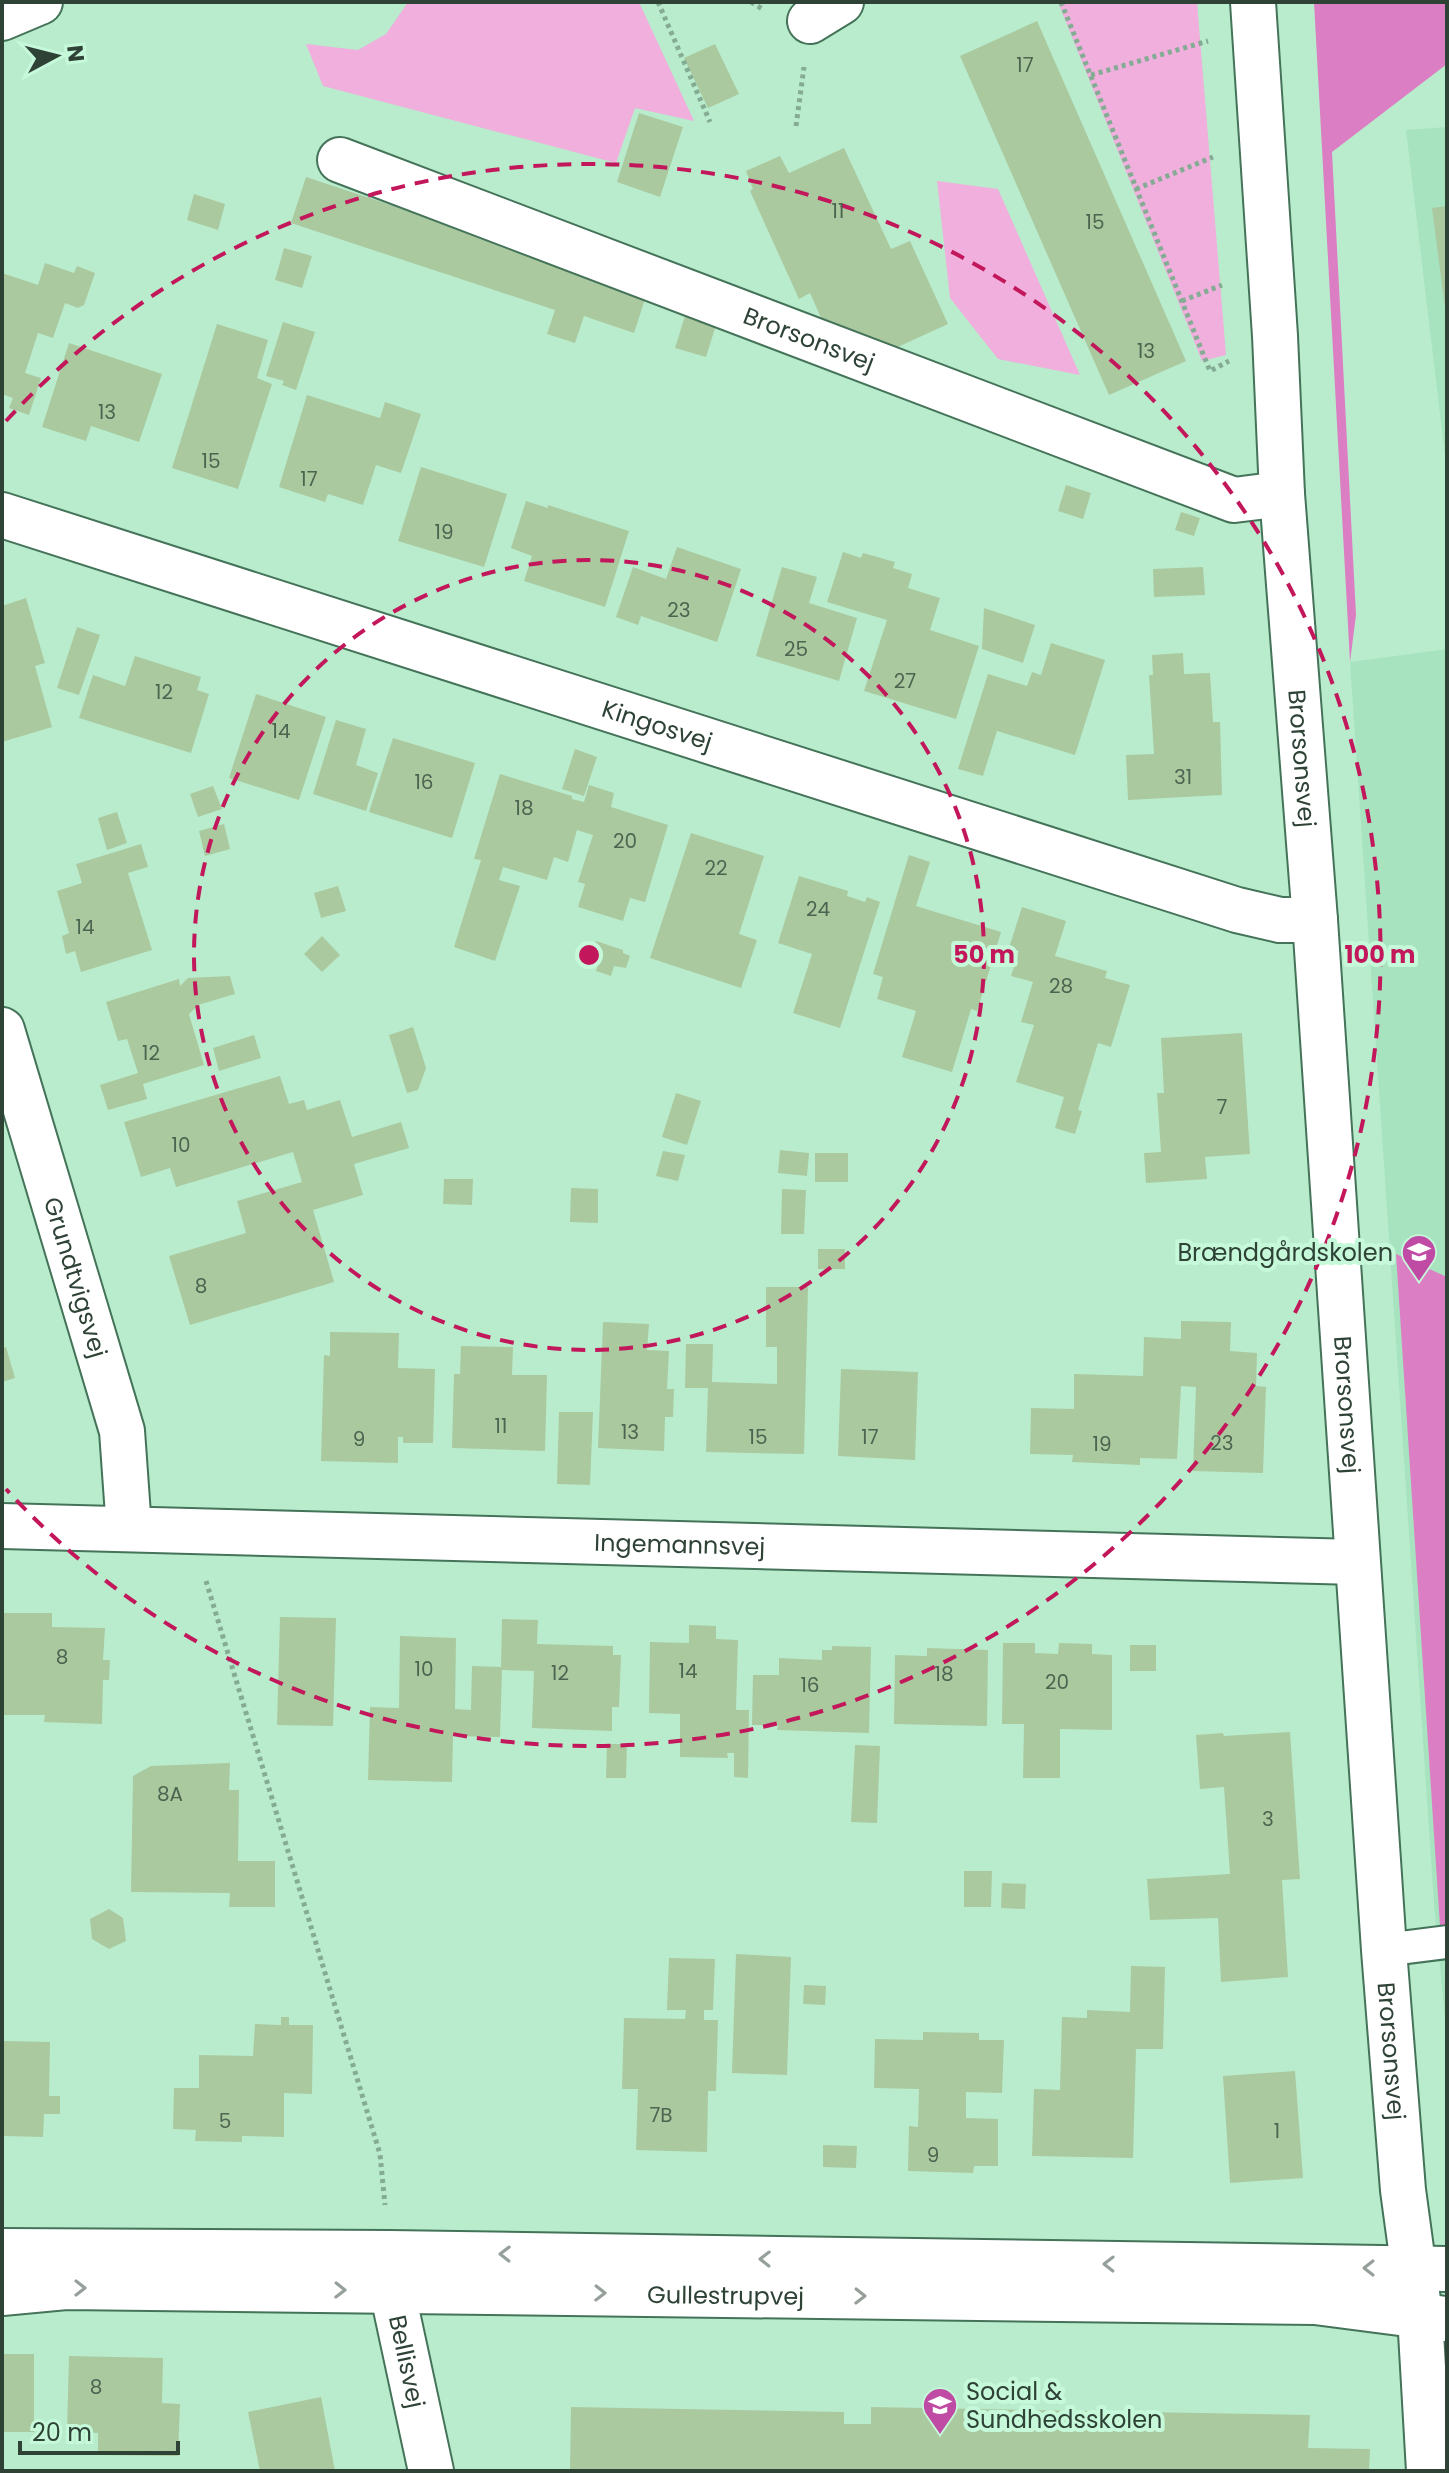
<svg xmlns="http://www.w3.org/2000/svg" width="1449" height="2473" viewBox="0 0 1449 2473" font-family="Poppins,sans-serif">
<rect width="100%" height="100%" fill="#b9eccd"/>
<g fill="#a8e3c0">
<path d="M1447,127V473L1406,130Z"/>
<path d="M1447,649V2040L1434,1904L1350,662Z"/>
</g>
<g fill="#f0afdc">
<path d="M408,2H639L694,121L635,108L616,163L323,86L306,44L358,50L386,34Z"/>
<path d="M1058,2H1197L1226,355L1202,361Z"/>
<path d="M937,181L998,189L1080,375L998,359L950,298Z"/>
</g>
<g fill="#dc7ec3">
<path d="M1314,2H1447V64L1332,152L1356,615L1350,662Z"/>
<path d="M1396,1254L1447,1277V1925L1440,1926Z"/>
</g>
<g fill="#aac99f">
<path d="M1037,21L1186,361L1109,395L960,56Z"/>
<path d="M715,44L739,94L708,108L684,58Z"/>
<path d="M639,113L683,127L660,197L617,182Z"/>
<path d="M844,148L891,249L910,241L948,324L889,351L826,329L810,293L799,299L750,191L753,189L746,171L780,156L789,173Z"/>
<path d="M306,177L648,290L634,333L584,316L575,343L547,334L555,310L291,223Z"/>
<path d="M194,194L225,204L218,230L187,220Z"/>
<path d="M1447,206V308H1445L1432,208Z"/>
<path d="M284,248L312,256L302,288L275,280Z"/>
<path d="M45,263L74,273L77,266L95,273L84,305L78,308L65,303L53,338L38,333L25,373L41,378L29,415L9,408L13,398L2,394V273L38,285Z"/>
<path d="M685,316L716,325L706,357L675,348Z"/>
<path d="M283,322L315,332L296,390L282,385L284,381L266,376Z"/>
<path d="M217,324L268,340L257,378L272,384L238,489L172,468Z"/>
<path d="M69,343L162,374L139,442L91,426L86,441L42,427Z"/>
<path d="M307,395L380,418L385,402L421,414L401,473L376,465L363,505L328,494L325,502L279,487Z"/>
<path d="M421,467L507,494L484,567L398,541Z"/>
<path d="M1066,485L1091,493L1083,519L1058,511Z"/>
<path d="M526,501L548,508V505L629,531L605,607L524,581L532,556L511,548Z"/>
<path d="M1181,512L1200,518L1194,536L1175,530Z"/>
<path d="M677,547L741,569L717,642L641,616L638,625L616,617L633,567L666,579Z"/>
<path d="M843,552L861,558L863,553L895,562L893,568L912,574L908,588L940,598L930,630L979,646L956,719L864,691L887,620L827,602Z"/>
<path d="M782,567L817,577L809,603L857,618L839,681L756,656Z"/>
<path d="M1203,567L1205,595L1154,597L1153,569Z"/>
<path d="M26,598L45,663L35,666L52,727L2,742V606Z"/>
<path d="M984,608L1035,625L1023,663L982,649Z"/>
<path d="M77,627L100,635L79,695L57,688Z"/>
<path d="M1051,643L1105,660L1075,755L997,731L983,776L958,769L988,674L1027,686L1032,672L1041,675Z"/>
<path d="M1183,653L1184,674L1210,673L1213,722H1220L1222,795L1128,800L1126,755L1154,754L1149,675H1153L1152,655Z"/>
<path d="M135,656L201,677L197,690L209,694L191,753L79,718L93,675L125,686Z"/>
<path d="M256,694L326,717L299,800L229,778Z"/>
<path d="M336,720L366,729L356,765L378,773L366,811L313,794Z"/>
<path d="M393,738L475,763L452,838L369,812Z"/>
<path d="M575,749L597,757L584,796L562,789Z"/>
<path d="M500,774L572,796V799L584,802L589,785L614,793L611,807L668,825L645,902L630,898L623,921L578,907L585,884L578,882L593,835L577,830L568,862L554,857L547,880L503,867L499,880L520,886L495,961L454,947L481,860L474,859Z"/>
<path d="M213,786L222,809L198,817L190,794Z"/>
<path d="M117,812L127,843L107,850L98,818Z"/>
<path d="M224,824L230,849L205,856L199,831Z"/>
<path d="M691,833L764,856L739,934L757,940L741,988L650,958Z"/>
<path d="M141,844L148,867L128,873L152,950L81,972L75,951L66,954L62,936L69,933L57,891L82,883L76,864Z"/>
<path d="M909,855L930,862L916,906L1001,932L977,1011L971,1009L952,1072L902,1057L916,1011L877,999L883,977L873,974Z"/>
<path d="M799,876L848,891L847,896L865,902L867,897L880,902L840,1028L793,1013L812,954L778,943Z"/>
<path d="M338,886L346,911L321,918L314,893Z"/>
<path d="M1022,907L1066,921L1055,956L1107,971L1105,978L1130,985L1111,1047L1098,1043L1078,1110L1082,1111L1075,1134L1055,1128L1064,1097L1016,1082L1034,1025L1021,1022L1033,982L1011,976L1019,951L1009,948Z"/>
<path d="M322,936L340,955L322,972L304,954Z"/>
<path d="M596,941L623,950V953L630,956L626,968L614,966L611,976L596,971L599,961L590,958Z"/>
<path d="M230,976L235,994L198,1005L189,1014L204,1065L143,1084L147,1099L108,1110L100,1085L138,1073L127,1039L118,1041L106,1002L179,979L180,986L188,978Z"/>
<path d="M413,1027L426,1068L418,1090L407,1093L389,1035Z"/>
<path d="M1242,1033L1250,1154L1205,1157L1207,1179L1146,1183L1144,1153L1161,1152L1157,1093H1164L1161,1038Z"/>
<path d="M254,1035L261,1058L219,1071L213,1048Z"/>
<path d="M280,1076L289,1104L304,1100L307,1110L340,1100L352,1137L401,1122L409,1148L354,1164L363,1195L313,1210L334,1282L190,1325L169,1256L246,1233L237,1201L302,1182L293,1152L176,1187L170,1168L141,1177L124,1122Z"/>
<path d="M676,1093L701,1101L687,1145L662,1137Z"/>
<path d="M780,1150L809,1153L807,1176L778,1173Z"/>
<path d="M663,1151L685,1155L678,1181L656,1176Z"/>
<rect x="815" y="1153" width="33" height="29"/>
<path d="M444,1179H473L472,1205L443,1204Z"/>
<path d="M571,1188L598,1189V1223L570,1222Z"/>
<path d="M782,1189L806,1190L804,1234H781Z"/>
<rect x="818" y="1249" width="27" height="20"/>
<path d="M766,1287H808L804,1454L706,1452L708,1388H685L686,1344H713L712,1382L777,1384V1347H766Z"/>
<path d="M1181,1321L1231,1322L1230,1351L1257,1353L1256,1386L1266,1387L1263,1473L1193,1471L1196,1387L1181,1386L1177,1459L1140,1458V1465L1072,1462L1073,1455L1030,1454L1031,1408L1074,1409V1374L1143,1376L1144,1337L1181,1339Z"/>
<path d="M603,1322L649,1324L647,1350L669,1351L667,1389H674L673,1417H665L664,1451L598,1448Z"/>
<path d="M330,1332L399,1333L398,1368L435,1369L433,1443H403V1437H398V1463L321,1461L324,1355L330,1356Z"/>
<path d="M461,1346L513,1347L512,1375H547L545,1451L452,1448L454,1374H460Z"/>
<path d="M6,1347L15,1378L2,1382V1348Z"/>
<path d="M841,1369L918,1372L915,1460L838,1456Z"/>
<path d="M559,1412H593L590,1485L557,1484Z"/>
<path d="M2,1613H52V1627L105,1628L103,1660H110L109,1680H103L102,1724L44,1722L45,1715H2Z"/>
<path d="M280,1617L336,1618L333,1726L277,1725Z"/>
<path d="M502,1619L538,1620L537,1644L613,1646V1655H621L619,1707H612V1731L532,1728L534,1671L502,1670L500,1737L453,1736L452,1782L368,1780L370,1707L399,1708L400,1636L456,1638L455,1709L471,1710L472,1666L501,1667Z"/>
<path d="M689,1625L716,1626V1639L738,1640L736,1710H749L748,1778L734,1777V1753H727L728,1758L680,1757V1714L649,1713L650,1642L689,1643Z"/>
<path d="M1003,1643H1035V1653L1058,1654L1059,1643L1092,1644V1654L1112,1655V1730L1060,1729V1778H1023L1024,1724H1002Z"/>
<rect x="1130" y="1645" width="26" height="26"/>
<path d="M832,1646L871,1647L869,1733L777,1730L778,1725H752L753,1675H779V1658L822,1660V1650H832Z"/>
<path d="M927,1648L988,1650L987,1726L894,1724L895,1655L927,1656Z"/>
<path d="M1290,1732L1300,1879L1282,1880L1288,1977L1221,1982L1218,1918L1150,1920L1147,1879L1230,1874L1224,1787L1200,1789L1196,1735L1223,1733L1224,1736Z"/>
<path d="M607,1744H627L626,1778H606Z"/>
<path d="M855,1745L880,1746L877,1823L851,1822Z"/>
<path d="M230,1763L229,1790H239L238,1861H275V1907H229L230,1893L131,1892L133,1776L151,1766Z"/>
<path d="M964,1871H992L991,1907H964Z"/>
<path d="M1002,1883L1026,1884L1025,1909L1001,1908Z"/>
<path d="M109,1909L123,1918L126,1941L109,1949L92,1939L90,1919Z"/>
<path d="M736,1954L791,1957L787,2075L732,2073Z"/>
<path d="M669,1958L715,1959L713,2010H704V2020H718L716,2091H708L707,2152L636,2150L638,2089H622L624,2018L685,2019L686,2010H667Z"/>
<path d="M1131,1966L1165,1967L1163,2049H1136L1133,2158L1032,2156L1034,2089L1060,2090L1062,2017L1087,2018V2010L1130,2012Z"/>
<path d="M804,1985L826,1986L825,2005L803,2004Z"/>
<path d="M281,2017H289V2025H313L312,2094L284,2093V2137L242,2136V2142L195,2141L196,2130L173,2129L174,2088H199V2055L253,2056L255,2024L281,2025Z"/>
<path d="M923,2032L979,2033V2040H1004L1002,2093L966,2092V2118L998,2119V2166H974L973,2173L908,2171L909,2126L918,2127L919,2089L874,2088L875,2039L923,2040Z"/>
<path d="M2,2041L50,2042L49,2096H60V2114H44L43,2137L2,2136Z"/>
<path d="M1295,2071L1303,2178L1230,2183L1223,2076Z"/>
<path d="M823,2145L857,2146L856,2168L823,2167Z"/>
<rect x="2" y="2354" width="32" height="78"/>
<path d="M69,2356L163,2358L162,2403L180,2404L178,2456L98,2455V2433L67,2432Z"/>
<path d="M321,2397L335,2471H260L248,2412Z"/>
<path d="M571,2407L844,2412V2424H871V2407L1310,2415L1308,2448L1370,2449L1369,2471H570Z"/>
</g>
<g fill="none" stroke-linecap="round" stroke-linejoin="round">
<g stroke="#447359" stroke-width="36">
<path id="lane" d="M1384,1950L1447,1942"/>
</g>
<g stroke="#447359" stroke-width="48">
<g id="street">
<path d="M2,18L40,2"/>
<path d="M810,21L841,2"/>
<path id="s1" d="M340,160L1234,500L1282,494"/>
<path id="s2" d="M2,515L1237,910L1280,920H1315"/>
<path id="s3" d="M2,1030L122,1431L129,1529"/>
<path id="s4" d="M2,1526L1357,1562"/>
<path id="s5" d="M390,2255L392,2290L431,2471"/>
<path d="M1420,2315L1429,2471"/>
</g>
</g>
<g stroke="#447359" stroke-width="48">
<g id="secondary">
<path id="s6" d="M1253,2L1275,336L1282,494L1315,920L1384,1950L1403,2190L1420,2315"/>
<path d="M2,2251L390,2253L1447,2269"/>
<path id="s7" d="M2,2293L66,2287L1315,2302L1446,2319"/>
</g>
</g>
<g stroke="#84ab93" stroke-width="5" stroke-dasharray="4 4" stroke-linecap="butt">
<path d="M658,2L710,122"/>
<path d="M751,2L764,10"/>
<path d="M1061,2L1210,371L1229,361"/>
<path d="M1091,75L1208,41"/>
<path d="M796,126L804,67"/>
<path d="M1136,189L1213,157"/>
<path d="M1182,301L1222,285"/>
<path d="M206,1581L380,2154L385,2205"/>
</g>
<use href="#lane" stroke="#fff" stroke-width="32"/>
<use href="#street" stroke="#fff" stroke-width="44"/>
<use href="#secondary" stroke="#fff" stroke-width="44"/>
</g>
<defs><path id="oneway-chevron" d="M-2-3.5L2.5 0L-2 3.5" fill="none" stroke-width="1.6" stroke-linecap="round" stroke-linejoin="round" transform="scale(2)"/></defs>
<g stroke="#96a09a">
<use href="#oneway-chevron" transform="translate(505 2254) rotate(-179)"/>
<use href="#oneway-chevron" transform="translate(765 2259) rotate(-179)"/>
<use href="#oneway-chevron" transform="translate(1109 2264) rotate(-179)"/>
<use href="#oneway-chevron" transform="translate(1369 2268) rotate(-180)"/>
<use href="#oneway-chevron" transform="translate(80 2288)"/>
<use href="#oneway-chevron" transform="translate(340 2290) rotate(1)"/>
<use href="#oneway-chevron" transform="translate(600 2293) rotate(1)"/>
<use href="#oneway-chevron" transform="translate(860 2296) rotate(1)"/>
</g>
<g fill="none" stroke="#c2185b" stroke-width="4" stroke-dasharray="14 10">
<circle cx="589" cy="955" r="395"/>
<path d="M6 421A791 791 0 1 1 6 1489"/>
</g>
<defs>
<g id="school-pin" transform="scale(1.8)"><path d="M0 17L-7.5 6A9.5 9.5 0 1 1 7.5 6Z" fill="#c04ba4" stroke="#c6f9da"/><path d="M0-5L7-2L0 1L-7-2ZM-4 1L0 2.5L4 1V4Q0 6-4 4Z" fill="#fff"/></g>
</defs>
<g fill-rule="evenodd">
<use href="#school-pin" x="1419" y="1252"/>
<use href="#school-pin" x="940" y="2405"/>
</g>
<g text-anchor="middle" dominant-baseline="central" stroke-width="8" stroke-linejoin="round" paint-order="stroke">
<g font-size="20" fill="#4d6450">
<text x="1025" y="65">17</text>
<text x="838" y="211">11</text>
<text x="1095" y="222">15</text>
<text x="1146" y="351">13</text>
<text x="107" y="412">13</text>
<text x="211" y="461">15</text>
<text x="309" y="479">17</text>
<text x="444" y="532">19</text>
<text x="679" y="610">23</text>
<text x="796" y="649">25</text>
<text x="905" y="681">27</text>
<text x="164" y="692">12</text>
<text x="281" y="731">14</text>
<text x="1183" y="777">31</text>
<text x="424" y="782">16</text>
<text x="524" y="808">18</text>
<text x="625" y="841">20</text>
<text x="716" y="868">22</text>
<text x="818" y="909">24</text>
<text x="85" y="927">14</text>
<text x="1061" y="986">28</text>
<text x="151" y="1053">12</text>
<text x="1222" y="1107">7</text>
<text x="181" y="1145">10</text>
<text x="201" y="1286">8</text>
<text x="501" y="1426">11</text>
<text x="630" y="1432">13</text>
<text x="758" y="1437">15</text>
<text x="870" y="1437">17</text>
<text x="359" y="1439">9</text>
<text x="1222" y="1443">23</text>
<text x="1102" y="1444">19</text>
<text x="62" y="1657">8</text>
<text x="424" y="1669">10</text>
<text x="688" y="1671">14</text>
<text x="560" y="1673">12</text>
<text x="944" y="1674">18</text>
<text x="1057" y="1682">20</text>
<text x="810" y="1685">16</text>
<text x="170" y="1794">8A</text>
<text x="1268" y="1819">3</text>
<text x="661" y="2115">7B</text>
<text x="225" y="2121">5</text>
<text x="1277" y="2131">1</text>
<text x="933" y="2155">9</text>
<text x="96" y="2387">8</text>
</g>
<g font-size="24" fill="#2e4236" stroke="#c6f9da">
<text stroke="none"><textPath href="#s1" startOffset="502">Brorsonsvej</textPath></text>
<text stroke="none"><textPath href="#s2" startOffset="688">Kingosvej</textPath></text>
<text stroke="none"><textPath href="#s6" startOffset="758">Brorsonsvej</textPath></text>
<text stroke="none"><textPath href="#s3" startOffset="258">Grundtvigsvej</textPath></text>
<text stroke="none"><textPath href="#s6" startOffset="1406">Brorsonsvej</textPath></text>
<text stroke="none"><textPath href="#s4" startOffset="678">Ingemannsvej</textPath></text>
<text stroke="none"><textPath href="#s6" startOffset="2054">Brorsonsvej</textPath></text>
<text stroke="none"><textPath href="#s7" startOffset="724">Gullestrupvej</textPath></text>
<text stroke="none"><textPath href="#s5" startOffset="108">Bellisvej</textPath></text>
</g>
<g font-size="24" fill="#2e4236" stroke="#c6f9da" text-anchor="end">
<text x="1393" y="1252">Brændgårdskolen</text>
<text x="966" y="2391" text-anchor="start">Social &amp;<tspan x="966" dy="28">Sundhedsskolen</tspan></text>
</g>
</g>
<circle cx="589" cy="955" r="12" fill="#c2185b" stroke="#c6f9da" stroke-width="4"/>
<g font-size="24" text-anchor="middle" font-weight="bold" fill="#c2185b" stroke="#c6f9da" stroke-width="8" stroke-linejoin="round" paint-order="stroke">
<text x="984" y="963">50 m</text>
<text x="1380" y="963">100 m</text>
</g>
<rect width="1449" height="2473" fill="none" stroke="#2e4236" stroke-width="8"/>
<g transform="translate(56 56) rotate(83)" stroke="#c6f9da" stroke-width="6" paint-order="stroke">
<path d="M0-6L14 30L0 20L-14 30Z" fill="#2e4236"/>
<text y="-12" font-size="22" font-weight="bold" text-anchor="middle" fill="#2e4236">N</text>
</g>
<path d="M20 2441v12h158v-12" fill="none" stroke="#2e4236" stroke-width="4"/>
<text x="32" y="2441" font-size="24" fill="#2e4236" stroke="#c6f9da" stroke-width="6" paint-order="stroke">20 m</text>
</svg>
